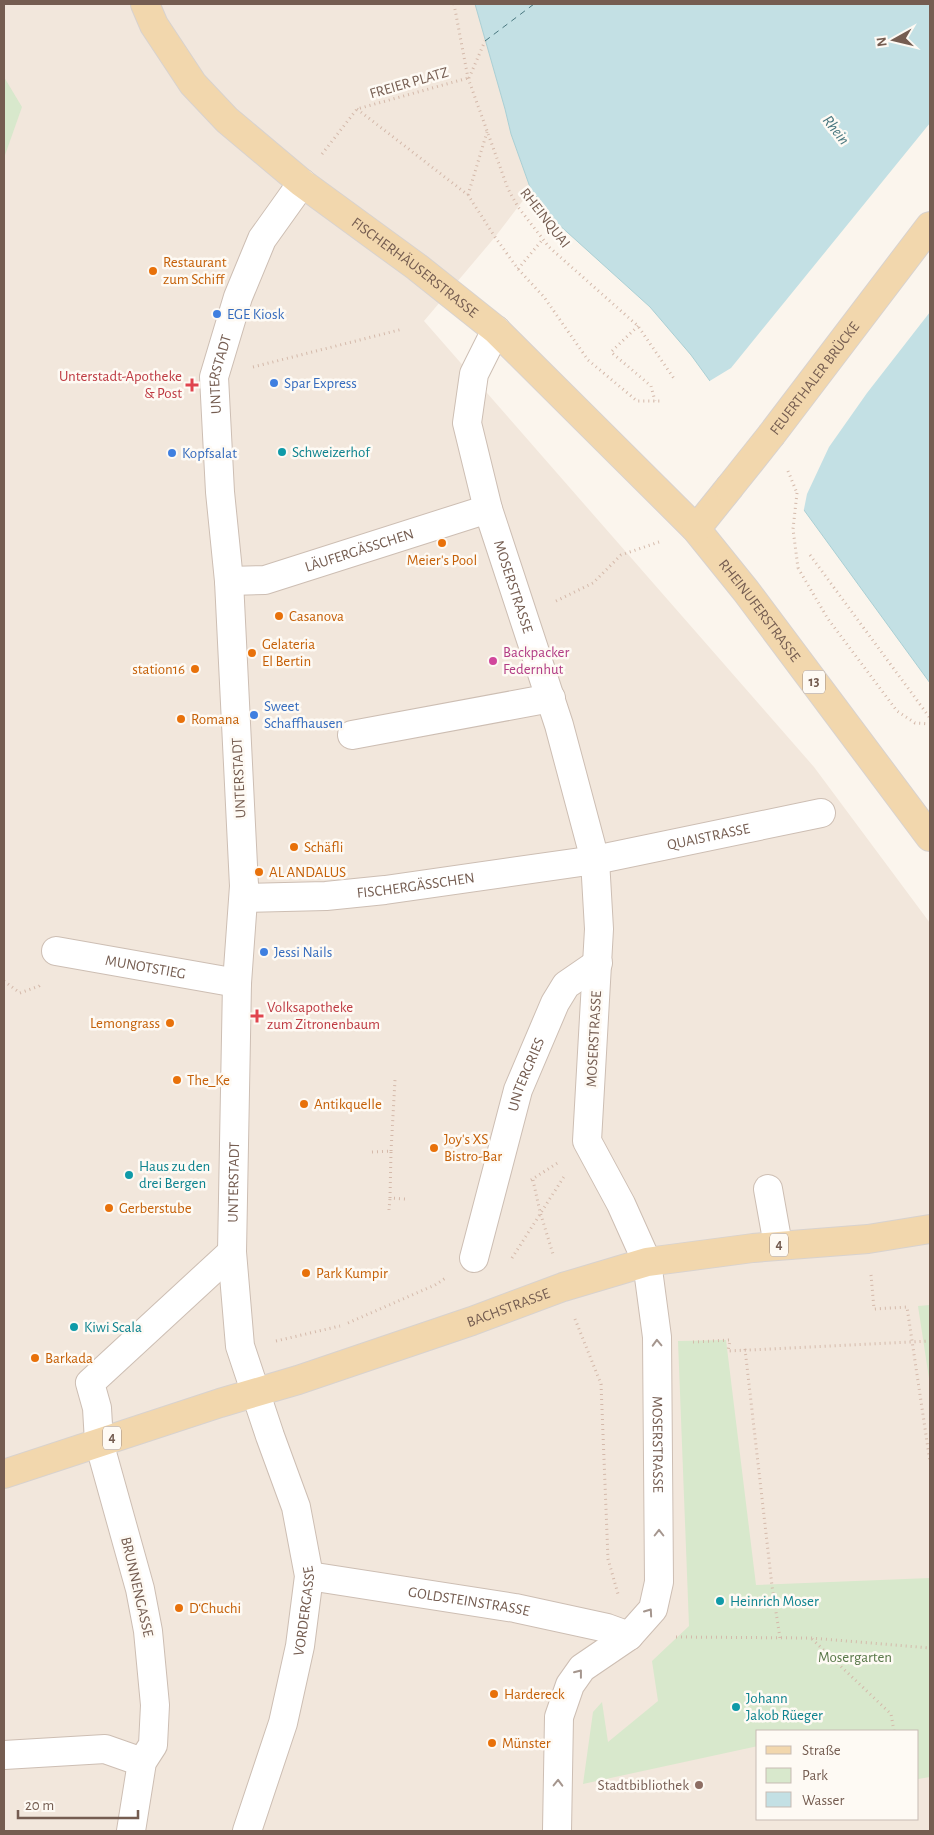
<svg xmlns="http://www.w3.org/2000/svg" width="934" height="1835" viewBox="0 0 934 1835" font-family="'Alegreya Sans',sans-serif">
<rect width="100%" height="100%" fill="#fbf5ed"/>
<path fill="#f2e7dc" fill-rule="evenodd" d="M4,4H475L505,109L511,134L531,190L495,237L424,321L814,767L930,923V1831H4ZM758,1731H918V1819H758Z"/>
<g fill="#d8e8cc">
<path d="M4,77L22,107L4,158Z"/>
<path d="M930,1305V1385L918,1306Z"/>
<path d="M726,1340L756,1585L930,1578V1777L918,1779V1731H758V1746L583,1784L593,1712L602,1702L608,1742L658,1701L652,1661L689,1626L678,1341Z"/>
</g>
<path fill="#c3e0e4" stroke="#aacfd4" d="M475,4H930V683L691,355L650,307L557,223L531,190L511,134L505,109Z"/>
<path fill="#fbf5ed" d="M930,123V312L867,393L829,447L807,494L803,514L708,382L731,368Z"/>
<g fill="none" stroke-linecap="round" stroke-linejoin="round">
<path stroke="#49777f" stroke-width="1" stroke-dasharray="6 5" stroke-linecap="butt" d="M485,41L534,4"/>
<g stroke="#cdbeb3" stroke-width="30">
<g id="minor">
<path id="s1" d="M496,330L474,374L467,423L488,509L559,725L595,860L599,929L587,1141L621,1204L647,1262L657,1337L659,1582L653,1609L629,1636L582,1668L570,1685L559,1717L557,1831"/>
<path id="s2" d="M229,581L265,580L488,509"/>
<path d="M352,735L551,698"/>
<path id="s3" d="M244,886L248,898L326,896L385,890L595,860L821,813"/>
<path id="s4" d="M56,951L237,983"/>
<path d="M768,1189L778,1245"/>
<path id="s5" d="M474,1258L518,1090L555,1003L566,985L598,963"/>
<path id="s6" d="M309,1576L515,1608L607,1628L629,1636"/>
<path d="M4,1755L105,1749L142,1762"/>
<path d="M131,1831L142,1762L153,1745L155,1705L148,1631L140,1589L99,1442L97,1408L90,1383L232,1252"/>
<path id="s7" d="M247,1831L283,1723L300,1646L309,1576L296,1507L270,1436L240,1346L232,1252L237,983L244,886L229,581L220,492L214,377L238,297L262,239L302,183"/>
</g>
</g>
<g stroke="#d8d2ce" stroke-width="30">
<g id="major">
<path id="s8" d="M145,4L154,25L193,84L227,120L302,183L417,267L496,330L696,529L746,591L930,837"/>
<path id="s9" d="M772,434L930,226"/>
<path d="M696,529L729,488"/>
<path id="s10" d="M4,1474L220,1403L298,1380L472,1321L563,1287L647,1262L753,1248L868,1239L930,1229"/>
</g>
</g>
<g stroke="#d4b9aa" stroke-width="3" stroke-dasharray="1 4" stroke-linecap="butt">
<path d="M454,4L468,78L508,189L518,207L549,247L638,326L675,380"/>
<path d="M469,78L485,41"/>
<path d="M357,109L468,195L495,237L518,269L544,297L588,360L637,401H661"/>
<path d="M322,154L357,109L468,78"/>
<path d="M468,195L487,132"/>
<path d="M518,269L543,239"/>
<path d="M638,326L611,352L651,386L655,401"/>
<path d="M253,367L403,329"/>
<path d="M788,471L797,493"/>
<path d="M810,555L930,718"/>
<path d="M798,568L828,619L897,711L915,723L930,724"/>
<path d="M556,601L593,583L621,555L659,542"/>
<path d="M4,981L20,993L39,986L41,983"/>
<path d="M391,1151L395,1080"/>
<path d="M372,1152L391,1151L390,1198L405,1199"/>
<path d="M531,1180L559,1162"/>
<path d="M533,1180L540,1212L553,1254"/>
<path d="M389,1210L390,1198"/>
<path d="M512,1258L565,1175"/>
<path d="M871,1275L874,1309L907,1307L930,1462"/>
<path d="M575,1319L601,1384L608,1559L618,1594"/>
<path d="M348,1323L435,1285L447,1277"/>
<path d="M276,1341L340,1326"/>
<path d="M693,1342L730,1340L728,1351L930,1341"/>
<path d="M745,1349L772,1586L780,1638"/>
<path d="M676,1637L811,1638L930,1648"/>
<path d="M812,1639L891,1714L894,1731"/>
</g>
<use href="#minor" stroke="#fff" stroke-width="28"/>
<use href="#major" stroke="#f2d7ad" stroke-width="28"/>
<g stroke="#d8d2ce" stroke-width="30" stroke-linecap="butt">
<path id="major-bridge" d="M729,488L772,434"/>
</g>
<path stroke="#d4b9aa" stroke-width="3" stroke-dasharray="1 4" stroke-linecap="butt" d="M797,493L793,529L798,568"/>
<use href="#major-bridge" stroke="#f2d7ad" stroke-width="28"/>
</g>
<defs><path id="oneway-chevron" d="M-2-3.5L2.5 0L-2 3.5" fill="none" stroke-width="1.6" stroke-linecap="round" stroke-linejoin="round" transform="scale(1.25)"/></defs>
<g stroke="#a5968e">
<use href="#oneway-chevron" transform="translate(657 1343) rotate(-92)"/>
<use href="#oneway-chevron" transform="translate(659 1533) rotate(-90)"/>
<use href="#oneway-chevron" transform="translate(649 1612) rotate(-55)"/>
<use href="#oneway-chevron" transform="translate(579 1673) rotate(-52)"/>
<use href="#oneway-chevron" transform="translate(558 1783) rotate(-89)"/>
</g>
<g fill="#e8710a" stroke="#fefaf4" stroke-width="2">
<circle cx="153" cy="271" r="5"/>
<circle cx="442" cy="543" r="5"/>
<circle cx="279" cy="616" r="5"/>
<circle cx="252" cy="653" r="5"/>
<circle cx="195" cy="669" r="5"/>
<circle cx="181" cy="719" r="5"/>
<circle cx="294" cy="847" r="5"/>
<circle cx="259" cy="872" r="5"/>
<circle cx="170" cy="1023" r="5"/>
<circle cx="177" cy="1080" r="5"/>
<circle cx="304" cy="1104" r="5"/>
<circle cx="434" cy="1148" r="5"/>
<circle cx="109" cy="1208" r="5"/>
<circle cx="306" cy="1273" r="5"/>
<circle cx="35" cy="1358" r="5"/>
<circle cx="179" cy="1608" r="5"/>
<circle cx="494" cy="1694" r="5"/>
<circle cx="492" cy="1743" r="5"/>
</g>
<g fill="#3f7fe0" stroke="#fefaf4" stroke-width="2">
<circle cx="217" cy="314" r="5"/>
<circle cx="274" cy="383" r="5"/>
<circle cx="172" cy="453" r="5"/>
<circle cx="254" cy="715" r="5"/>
<circle cx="264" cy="952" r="5"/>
</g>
<g fill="#e0444e" stroke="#fefaf4" stroke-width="2">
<path d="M189.5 377.5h5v5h5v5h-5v5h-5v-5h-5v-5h5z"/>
<path d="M254.5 1008.5h5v5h5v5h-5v5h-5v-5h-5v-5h5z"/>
</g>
<g fill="#0f9aa8" stroke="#fefaf4" stroke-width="2">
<circle cx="282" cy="452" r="5"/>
<circle cx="129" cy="1175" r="5"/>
<circle cx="74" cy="1327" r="5"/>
<circle cx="720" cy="1601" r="5"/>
<circle cx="736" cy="1707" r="5"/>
</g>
<circle fill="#d1479c" stroke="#fefaf4" stroke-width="2" cx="493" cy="661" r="5"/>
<circle fill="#8d6e63" stroke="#fefaf4" stroke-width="2" cx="699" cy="1785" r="5"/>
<g text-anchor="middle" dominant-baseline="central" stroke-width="5" stroke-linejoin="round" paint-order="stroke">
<g fill="#fefaf4" stroke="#9e8c82" stroke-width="1">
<rect x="803" y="670.5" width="22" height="23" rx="4"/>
<rect x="770" y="1233.5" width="18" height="23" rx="4"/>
<rect x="103" y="1426.5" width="18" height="23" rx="4"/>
</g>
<g font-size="14" font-weight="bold" fill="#755d51">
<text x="814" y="682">13</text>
<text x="779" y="1245">4</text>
<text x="112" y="1438">4</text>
</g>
<g font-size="15" fill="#755d51" stroke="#fefaf4">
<text transform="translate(409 83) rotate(-16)">FREIER PLATZ</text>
<text transform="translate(545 218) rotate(52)">RHEINQUAI</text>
<text stroke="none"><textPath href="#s8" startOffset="382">FISCHERHÄUSERSTRASSE</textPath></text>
<text stroke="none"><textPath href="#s7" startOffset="1478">UNTERSTADT</textPath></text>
<text stroke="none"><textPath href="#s9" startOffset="70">FEUERTHALER BRÜCKE</textPath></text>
<text stroke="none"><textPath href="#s2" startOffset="135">LÄUFERGÄSSCHEN</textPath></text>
<text stroke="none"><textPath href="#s1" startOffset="269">MOSERSTRASSE</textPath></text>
<text stroke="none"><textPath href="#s8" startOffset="870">RHEINUFERSTRASSE</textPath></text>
<text transform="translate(239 778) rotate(-93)">UNTERSTADT</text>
<text stroke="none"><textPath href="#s3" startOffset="478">QUAISTRASSE</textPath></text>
<text stroke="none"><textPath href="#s3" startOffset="181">FISCHERGÄSSCHEN</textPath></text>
<text stroke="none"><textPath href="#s4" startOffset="91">MUNOTSTIEG</textPath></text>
<text transform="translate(594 1039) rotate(-87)">MOSERSTRASSE</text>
<text stroke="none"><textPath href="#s5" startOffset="191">UNTERGRIES</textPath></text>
<text stroke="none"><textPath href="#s7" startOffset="668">UNTERSTADT</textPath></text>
<text stroke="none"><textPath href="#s10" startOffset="531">BACHSTRASSE</textPath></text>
<text stroke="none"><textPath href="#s1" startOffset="1154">MOSERSTRASSE</textPath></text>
<text transform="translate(137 1587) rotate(77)">BRUNNENGASSE</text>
<text stroke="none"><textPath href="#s6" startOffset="162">GOLDSTEINSTRASSE</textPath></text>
<text stroke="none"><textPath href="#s7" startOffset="228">VORDERGASSE</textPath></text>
</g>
<g font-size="15" fill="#c56008" stroke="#fefaf4" text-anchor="start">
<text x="163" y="262">Restaurant<tspan x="163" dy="17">zum Schiff</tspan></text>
<text x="442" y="560" text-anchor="middle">Meier's Pool</text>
<text x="289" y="616">Casanova</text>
<text x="262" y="644">Gelateria<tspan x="262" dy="17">El Bertin</tspan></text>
<text x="185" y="669" text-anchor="end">station16</text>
<text x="191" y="719">Romana</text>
<text x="304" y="847">Schäfli</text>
<text x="269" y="872">AL ANDALUS</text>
<text x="160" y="1023" text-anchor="end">Lemongrass</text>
<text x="187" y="1080">The_Ke</text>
<text x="314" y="1104">Antikquelle</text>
<text x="444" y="1139">Joy's XS<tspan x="444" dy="17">Bistro-Bar</tspan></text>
<text x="119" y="1208">Gerberstube</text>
<text x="316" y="1273">Park Kumpir</text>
<text x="45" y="1358">Barkada</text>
<text x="189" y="1608">D‘Chuchi</text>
<text x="504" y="1694">Hardereck</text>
<text x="502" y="1743">Münster</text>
</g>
<g font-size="15" fill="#366cbe" stroke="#fefaf4" text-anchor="start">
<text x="227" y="314">EGE Kiosk</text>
<text x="284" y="383">Spar Express</text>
<text x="182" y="453">Kopfsalat</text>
<text x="264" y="706">Sweet<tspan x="264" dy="17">Schaffhausen</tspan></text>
<text x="274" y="952">Jessi Nails</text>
</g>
<g font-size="15" fill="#be3a42" stroke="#fefaf4" text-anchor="end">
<text x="182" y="376">Unterstadt-Apotheke<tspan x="182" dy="17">&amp; Post</tspan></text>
<text x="267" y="1007" text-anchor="start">Volksapotheke<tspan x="267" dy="17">zum Zitronenbaum</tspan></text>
</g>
<g font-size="15" fill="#0d838f" stroke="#fefaf4" text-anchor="start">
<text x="292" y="452">Schweizerhof</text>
<text x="139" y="1166">Haus zu den<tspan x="139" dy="17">drei Bergen</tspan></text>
<text x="84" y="1327">Kiwi Scala</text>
<text x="730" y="1601">Heinrich Moser</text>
<text x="746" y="1698">Johann<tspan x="746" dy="17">Jakob Rüeger</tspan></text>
</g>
<g font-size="15" fill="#b23c85" stroke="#fefaf4" text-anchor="start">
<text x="503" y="652">Backpacker<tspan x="503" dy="17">Federnhut</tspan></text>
</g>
<g font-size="15" fill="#5a794b" stroke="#fefaf4">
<text x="855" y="1657">Mosergarten</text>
</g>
<g font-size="15" fill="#785e54" stroke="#fefaf4" text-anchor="end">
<text x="689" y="1785">Stadtbibliothek</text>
</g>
<g font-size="16" font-style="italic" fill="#49777f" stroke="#fefaf4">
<text transform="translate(836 130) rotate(52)">Rhein</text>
</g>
</g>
<rect width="934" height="1835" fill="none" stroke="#755d51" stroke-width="10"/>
<rect x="756" y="1730" width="162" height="90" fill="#fefaf4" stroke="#c7bbb3"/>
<rect x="766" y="1746" width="25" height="8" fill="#f2d7ad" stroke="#c7bbb3"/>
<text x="802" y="1755" font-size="15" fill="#755d51">Straße</text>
<rect x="766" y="1768" width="25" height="15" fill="#d8e8cc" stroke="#c7bbb3"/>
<text x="802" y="1780" font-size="15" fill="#755d51">Park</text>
<rect x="766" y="1792" width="25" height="15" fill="#c3e0e4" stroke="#c7bbb3"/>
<text x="802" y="1805" font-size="15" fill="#755d51">Wasser</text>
<g transform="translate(894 40) rotate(262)" stroke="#fefaf4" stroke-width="4" paint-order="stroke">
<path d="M0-4L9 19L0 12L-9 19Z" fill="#755d51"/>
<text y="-8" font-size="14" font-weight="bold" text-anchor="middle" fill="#755d51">N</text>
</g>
<path d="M18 1810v8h120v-8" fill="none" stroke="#755d51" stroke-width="2.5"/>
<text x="25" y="1810" font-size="15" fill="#755d51" stroke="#fefaf4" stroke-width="4" paint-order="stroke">20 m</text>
</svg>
